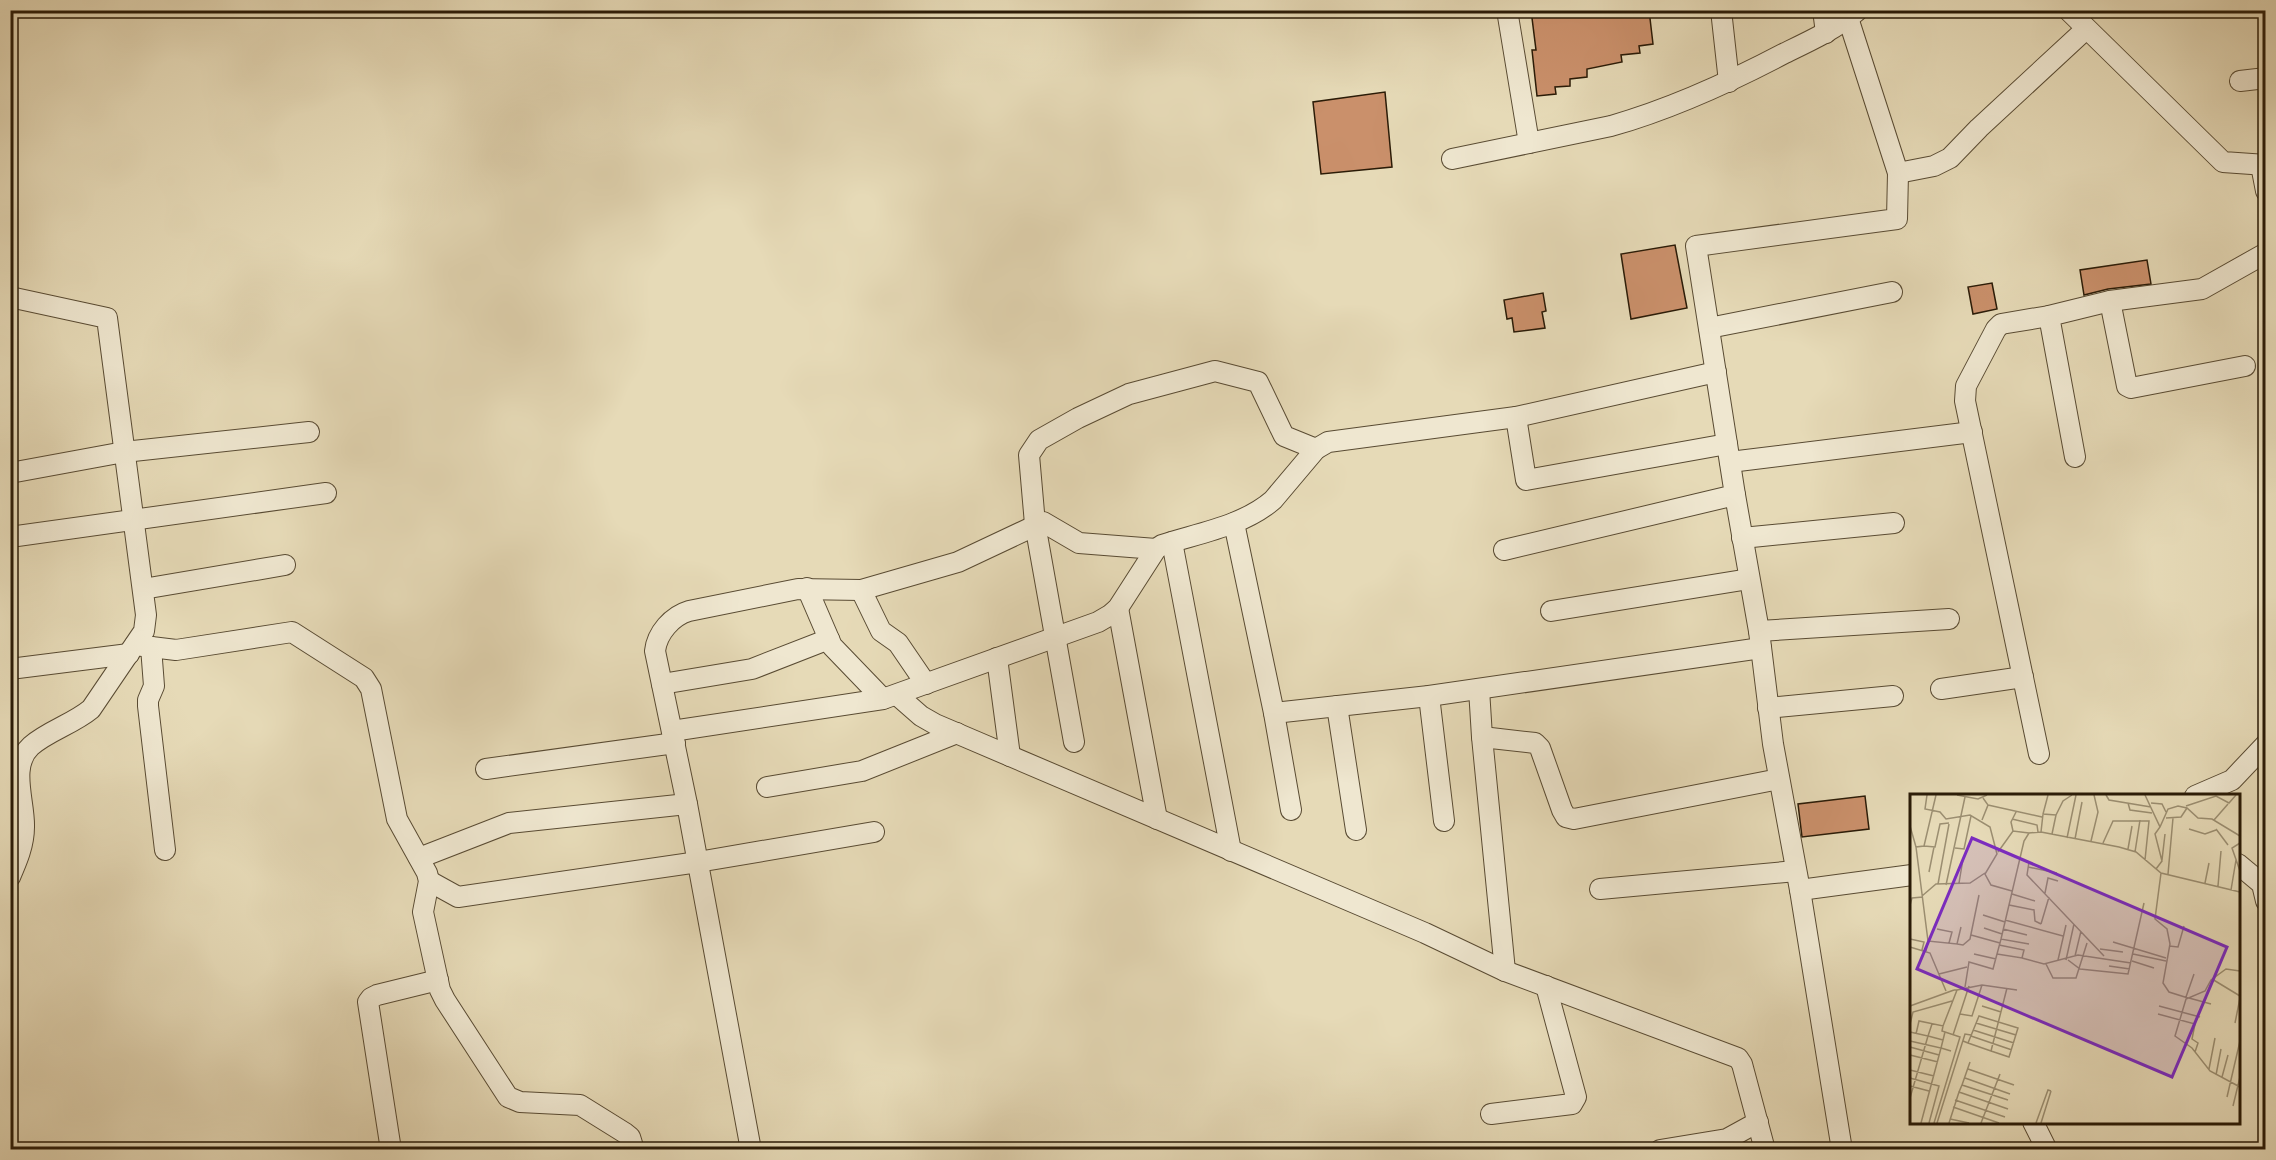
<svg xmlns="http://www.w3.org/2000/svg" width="2276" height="1160" viewBox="0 0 2276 1160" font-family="'IM FELL Great Primer',serif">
<rect width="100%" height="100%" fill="#e6dab7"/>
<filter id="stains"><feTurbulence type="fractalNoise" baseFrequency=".00333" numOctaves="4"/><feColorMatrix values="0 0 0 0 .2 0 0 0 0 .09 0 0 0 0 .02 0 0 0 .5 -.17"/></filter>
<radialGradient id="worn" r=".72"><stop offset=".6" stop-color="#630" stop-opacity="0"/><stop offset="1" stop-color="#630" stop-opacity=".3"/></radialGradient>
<g fill="#ca906b" stroke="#2a1b07" stroke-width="1.5">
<path d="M1531,10H1649L1653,44L1639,46L1640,53L1621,55L1622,62L1587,69V77L1570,79V86L1555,87L1556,94L1537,96L1532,50H1536Z"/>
<path d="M1385,92L1392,167L1321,174L1313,102Z"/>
<path d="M1675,245L1687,308L1631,319L1621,254Z"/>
<path d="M2147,260L2151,284L2108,289L2084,295L2080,270Z"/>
<path d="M1992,283L1997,309L1973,314L1968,287Z"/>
<path d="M1543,293L1546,311L1542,312L1545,328L1514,332L1512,318L1507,319L1504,300Z"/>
<path d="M1865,796L1869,829L1802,837L1798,804Z"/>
</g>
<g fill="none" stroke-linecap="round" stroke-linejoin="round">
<g stroke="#594b33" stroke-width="22">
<g id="minor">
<path d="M1507,10L1529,143"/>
<path d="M1721,10L1729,82"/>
<path d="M1823,10L1826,33"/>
<path d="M2068,10L2223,162L2266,165"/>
<path d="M2240,81L2266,78"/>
<path d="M1452,159L1611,126C1671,109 1730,82 1785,53C1810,41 1836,29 1857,11"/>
<path d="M2261,165L2266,191"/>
<path d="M1898,173L1934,166L1950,158L1979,128L2086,29"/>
<path d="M10,297L107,318L146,615L144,631L91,709C73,724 48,731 31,746C9,766 25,802 24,827C24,845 17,861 10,877"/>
<path d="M2110,301L2127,386L2131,388L2245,366"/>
<path d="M1709,328L1892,292"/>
<path d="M1716,372L1516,417L1526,480L1727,444"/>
<path d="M2075,457L2049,316L2110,301L2202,289L2266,253"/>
<path d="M1730,462L1972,432"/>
<path d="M10,473L124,452L309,432"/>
<path d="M1735,495L1759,631L1773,744L1800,890L1842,1150"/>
<path d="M1234,523L1274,713L1291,810"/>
<path d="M10,537L326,493"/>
<path d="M1742,538L1894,523"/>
<path d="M1172,542L1231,851"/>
<path d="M1504,550L1735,495L1696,246L1897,219L1898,173L1848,18"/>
<path d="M807,588L832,646L883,699"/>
<path d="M143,589L285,565"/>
<path d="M861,590L881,631L898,643L926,684"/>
<path d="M1118,608L1157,819"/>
<path d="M1551,611L1749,579"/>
<path d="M1759,631L1949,619"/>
<path d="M135,645L176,650L292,632L364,678L371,689L397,819L427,873L429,881L423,912L440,990L445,1000L508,1097L520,1102L580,1105L625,1133L630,1137L634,1150"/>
<path d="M151,647L154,686L148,700V706L165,850"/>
<path d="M997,658L1010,756"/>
<path d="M10,669L129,654"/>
<path d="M662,684L752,669L829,639"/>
<path d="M1479,689L1482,737L1505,971"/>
<path d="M1941,689L2023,677"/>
<path d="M897,695L921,716L935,724L1425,933L1505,971L1738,1058L1742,1064L1765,1150"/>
<path d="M1429,696L1444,821"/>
<path d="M1337,706L1356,830"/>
<path d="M1768,708L1893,696"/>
<path d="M1274,713L1429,696L1761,648"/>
<path d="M672,731L883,699L1098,622L1110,615L1118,608L1156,549L1162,545C1199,533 1243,526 1273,500L1316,449L1328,442L1516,417"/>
<path d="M1482,737L1535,743L1540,748L1562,810L1566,817L1574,819L1779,779"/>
<path d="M1074,742L1035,524L1029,455L1039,440L1078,418L1129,394L1215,371L1258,382L1284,436L1316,449"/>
<path d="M2039,754L1965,401L1966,386L1996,329L2001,324L2049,316"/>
<path d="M486,769L675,743"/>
<path d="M767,787L862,771L957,733"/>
<path d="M2195,796L2232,780L2266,744"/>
<path d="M419,858L509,823L687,804"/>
<path d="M2238,864L2262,884L2266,901"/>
<path d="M429,881L458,897L698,862L874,832"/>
<path d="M1600,889L1796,871"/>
<path d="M1800,890L1912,875"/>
<path d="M1491,1114L1572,1104L1576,1097L1546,986"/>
<path d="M2033,1122L2047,1150"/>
<path d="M391,1150L368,1002L371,998L377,995L438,980"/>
<path d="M751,1150L687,804L655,651C657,633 672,616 689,611L798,589L861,590L958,562L1043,522L1079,543L1156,549"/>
<path d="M1660,1150L1727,1139L1758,1122"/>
</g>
</g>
<use href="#minor" stroke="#efe7d0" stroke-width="20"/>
</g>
<g transform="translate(1910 794)">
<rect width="330" height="330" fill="#e6dab7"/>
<path fill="none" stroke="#9b8e71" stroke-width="1.5" d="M17,1L15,15L30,18L36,25L60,21L80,33L87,60L75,80L81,91L102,97M47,1L68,5L77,1M138,1L133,20L146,21L153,7L162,1M196,1L199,6L241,13M235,1L250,33L245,40L252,67L246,75M218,9L220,16L242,19M241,9L252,10L256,18M78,11L132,23M276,12L306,2L319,9L326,1M256,24L271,23L277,14M102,25L127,31L128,38M72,26L78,11L73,4M304,26L318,10M0,32L6,53M250,33L258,15L268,12L277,14L288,24L302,25L330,42M279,35L295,40L306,36M306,35L318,51M103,37L101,28L106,18M131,38L209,53L226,58L251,79L330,98M142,40L146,21M157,44L166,1M165,45L172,8M181,47L188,18L184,1M193,49L203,27H239L235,66M330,49L322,54L330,77M14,52L25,53L30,30L39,29M45,54L54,55L61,22M218,55L222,32M88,58L103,37L119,39M225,58L230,26M110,65L119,68L117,81L194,162M252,66L255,40M118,73L147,79M19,78L24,53M251,79L245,125L257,135L260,150L253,189L259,198L278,204M258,80L263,24M49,89L53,65M295,89L299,69M28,90L39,30M36,91L55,3M308,92L311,57M321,96L326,66M135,99L138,84L148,87M102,100L125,107M12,102L26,90L60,89L75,79M0,111L2,104L13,103M99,111L124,116L125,127L131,130M73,121L95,128M95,126L153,142M131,130L139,103M74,134L92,140M27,135L42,138L39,149M93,135L117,141M61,141L90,149M0,145L14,148L12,156M91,145L114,47L119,39L131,38L133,20M18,147L6,53L14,52L26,1M203,148L256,164M47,150L53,151L60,145L69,101M259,152L268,153L274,132M0,153L20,159L36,197M190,155L213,158M16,157L18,147L47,150L51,133M64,160L86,165M87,160L112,164L114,156L89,151M223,160L256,167M165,162L171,137M112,164L134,170L168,161L221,169M148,166L156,131M156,166L164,130M158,166L170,175L218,180L234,109M222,167L244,174M136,170L143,184H166L177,149M199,172L220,175M330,177L316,175L301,186L295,197L276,205L265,242L282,254L300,277L330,293M29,180L57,173M302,185L330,202M55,193L59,168L83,175L91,145L119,150M47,196L72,191L107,196M276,203L284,180M279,204L301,210M0,212L44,196M72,212L91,218M249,212L290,223M50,220L62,222L72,191M248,220L285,230L282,245L288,249L285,258M66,229L106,241M325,229L330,204M0,230L3,218L42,207M22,230L18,242L33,246M63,236L104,249M0,238L18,242L0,304M35,238L31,254L41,257M6,240L9,227L33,232L47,196H44M43,241L59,192M61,242L102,256M0,247L31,254L11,329M53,247L58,249L81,257L99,263L108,234L69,222L58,249M0,253L29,261M81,257L97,194M0,261L28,268M58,275L104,291M299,275L305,244M0,276L24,282M306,281L311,255M312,283L318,261M0,284L29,292L19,329M55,284L100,300M52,291L60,268M0,292L19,297M317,303L330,247M45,306L95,323M323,312L330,283M43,313L89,329M98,315L49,298L52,291L98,306M40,325L59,329M24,329L50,243L32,237L33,232M27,329L55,240L61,241M39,329L49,298M71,329L90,280M126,329L138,296L141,297M131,329L141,297"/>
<path fill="#7b2cbf" fill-opacity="0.15" stroke="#7b2cbf" stroke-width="3" d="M62,44L317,153L262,283L7,175Z"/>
<rect width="330" height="330" fill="none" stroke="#2a1b07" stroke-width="3"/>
</g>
<rect width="2276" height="1160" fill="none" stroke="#e6dab7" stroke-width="36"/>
<rect x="12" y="12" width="2252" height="1136" fill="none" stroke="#2a1b07" stroke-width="3"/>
<rect x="18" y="18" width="2240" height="1124" fill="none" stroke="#2a1b07" stroke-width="1.5"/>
<rect width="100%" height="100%" filter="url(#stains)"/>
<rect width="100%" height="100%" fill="url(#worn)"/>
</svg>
